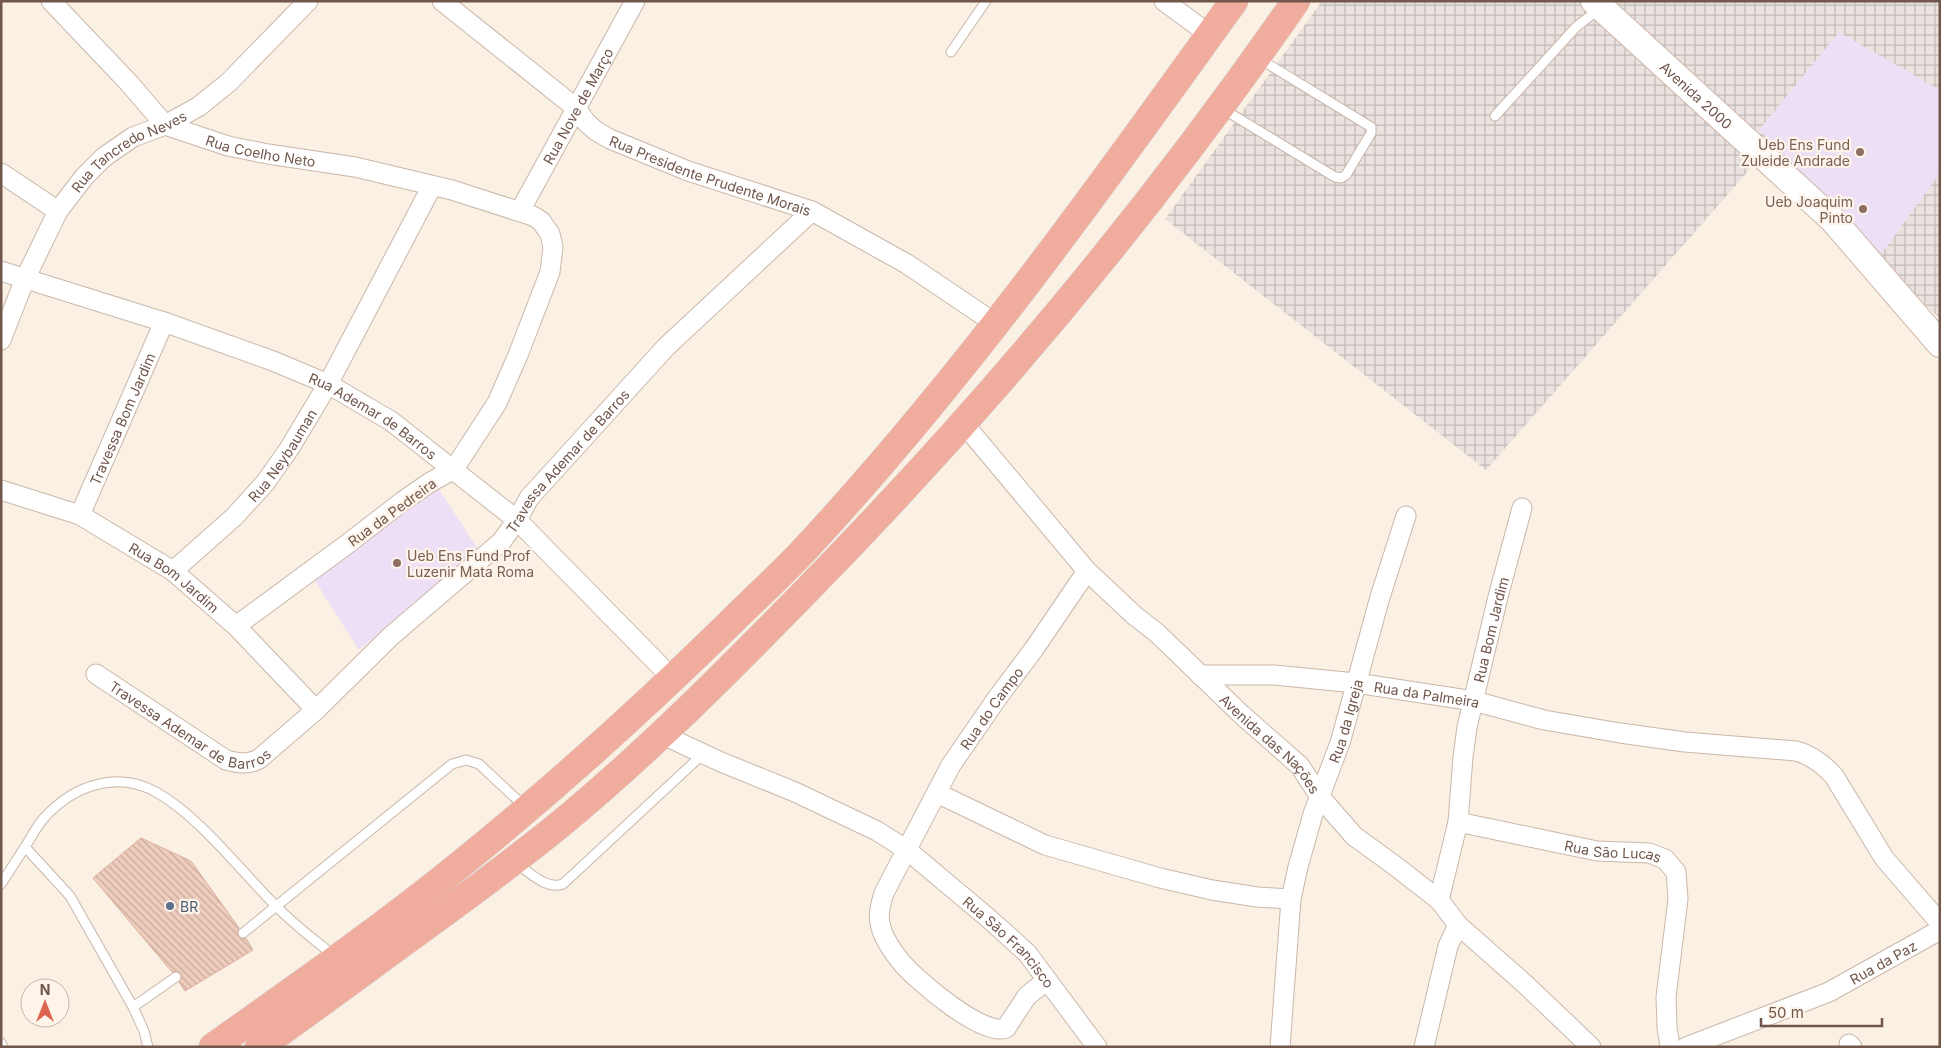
<svg xmlns="http://www.w3.org/2000/svg" width="1941" height="1048" viewBox="0 0 1941 1048" font-family="Inter,sans-serif">
<defs>
<pattern id="industrial-grid" width="8" height="8" patternUnits="userSpaceOnUse" patternTransform="scale(1.25)"><rect width="8" height="8" fill="#eae2de"/><path d="M0 4h8M4 0v8" fill="none" stroke="#c2bab6"/></pattern>
<pattern id="building-back-hatch" width="6" height="6" patternUnits="userSpaceOnUse" patternTransform="scale(1.25)"><rect width="6" height="6" fill="#eecdbd"/><path d="M-1 5l2 2M0 0l6 6M5-1l2 2" fill="none" stroke="#c5a99c"/></pattern>
</defs>
<rect width="100%" height="100%" fill="#faf0e3"/>
<path fill="url(#industrial-grid)" d="M1322,1H1940V318L1758,160L1486,470L1165,219Z"/>
<g fill="#ede0f6">
<path d="M1839,32L1940,90V173L1880,256L1759,130Z"/>
<path d="M436,485L478,549L359,650L312,576Z"/>
</g>
<path fill="url(#building-back-hatch)" stroke="#dfb29e" d="M141,838L191,861L239,928L237,931L238,937L241,939L246,938L253,950L185,991L179,982L182,977L181,973L176,971L172,972L93,878Z"/>
<g fill="none" stroke-linecap="round" stroke-linejoin="round">
<g stroke="#cab7aa" stroke-width="11">
<g id="lane">
<path d="M951,52L986,1"/>
<path d="M1223,109L1335,177L1341,178L1346,175L1371,133V127L1258,58"/>
<path d="M1495,116L1576,27L1599,9"/>
<path d="M517,864C531,873 546,890 563,884L703,754"/>
<path d="M1,884L25,847"/>
<path d="M243,933L452,764L466,760L479,764L525,807"/>
<path d="M133,1007L176,977"/>
<path d="M1,1043L3,1047"/>
<path d="M148,1047L144,1031L133,1007L70,896L25,847C31,838 36,827 44,818C73,786 116,770 156,792C200,817 239,869 275,905C293,924 315,940 335,957"/>
</g>
</g>
<g stroke="#cab7aa" stroke-width="21">
<g id="street">
<path id="s1" d="M51,1L129,83L165,125L228,146L268,154L355,167L452,190L533,216L541,221L550,234L553,247L550,272L518,355L497,403L454,469L429,483L403,501L346,545L236,626"/>
<path id="s2" d="M442,1L576,108L586,122L596,131L610,139L688,171L812,211L907,264L996,324"/>
<path d="M1164,1L1210,35"/>
<path d="M1,173L58,211"/>
<path id="s3" d="M520,211L635,1"/>
<path id="s4" d="M1,271L164,322L273,361L328,384L391,421L517,520L673,679"/>
<path id="s5" d="M1,340L25,279L58,211L84,177L104,157L133,137L165,125L198,107L228,83L308,1"/>
<path id="s6" d="M964,424L1087,571L1135,616L1157,633L1242,715L1300,766L1320,797L1354,836L1394,865L1439,900L1458,925L1526,985L1591,1047"/>
<path id="s7" d="M1,490L80,515L173,571L236,626L316,710"/>
<path id="s8" d="M80,515L164,322"/>
<path id="s9" d="M173,571L234,517L265,483L289,449L328,384L432,186"/>
<path id="s10" d="M96,674L226,760C239,763 247,765 259,759L316,710L391,636L501,542L517,520L529,498L666,347L812,211"/>
<path id="s11" d="M1200,675H1274L1356,683L1474,701L1544,720L1620,733L1685,742L1796,751C1812,755 1823,764 1834,776L1884,858L1940,923"/>
<path id="s12" d="M661,734L721,762L795,792L877,831L907,850L987,917L1027,953L1097,1047"/>
<path d="M937,793L1045,845L1160,878L1212,890L1257,897L1291,899"/>
<path id="s13" d="M1458,822L1597,851L1649,853L1665,859L1676,872L1678,899L1666,997L1667,1027L1670,1047"/>
<path id="s14" d="M1439,900L1458,822L1463,757L1467,727L1498,597L1522,508"/>
<path id="s15" d="M1047,980L1027,996L1006,1028C984,1038 916,980 902,963C893,952 882,937 880,923C878,914 881,902 884,893L951,765L998,697L1034,649L1087,571"/>
<path d="M1849,1044L1852,1047"/>
<path id="s16" d="M1280,1047L1291,899L1298,867L1313,814L1340,743L1380,597L1406,516"/>
<path d="M1424,1047L1448,946L1458,925"/>
<path id="s17" d="M1686,1047L1829,992L1940,930"/>
</g>
</g>
<g stroke="#cfb8ab" stroke-width="28">
<g id="secondary">
<path id="s18" d="M1594,1L1833,220L1940,344"/>
</g>
</g>
<g stroke="#d7d0cd" stroke-width="29">
<g id="highway">
<path d="M213,1047C293,990 374,934 451,872C547,795 639,712 727,626C753,600 781,575 806,548C964,378 1099,189 1234,1"/>
<path d="M259,1047C308,1013 356,977 404,942C458,903 513,863 564,821C652,748 733,666 812,585C989,404 1152,209 1296,1"/>
</g>
</g>
<use href="#lane" stroke="#fff" stroke-width="9"/>
<use href="#street" stroke="#fff" stroke-width="19"/>
<use href="#secondary" stroke="#fff" stroke-width="26"/>
<use href="#highway" stroke="#f0ad9e" stroke-width="28"/>
</g>
<g fill="#8d6e63" stroke="#fef4e9" stroke-width="2">
<circle cx="1860" cy="152" r="5"/>
<circle cx="1863" cy="209" r="5"/>
<circle cx="397" cy="563" r="5"/>
</g>
<circle fill="#5c6f8a" stroke="#fef4e9" stroke-width="2" cx="170" cy="906" r="5"/>
<g text-anchor="middle" dominant-baseline="central" stroke-width="4.5" stroke-linejoin="round" paint-order="stroke">
<g font-size="14" fill="#70564b" stroke="#fef4e9">
<text stroke="none"><textPath href="#s18" startOffset="139">Avenida 2000</textPath></text>
<text stroke="none"><textPath href="#s3" startOffset="120">Rua Nove de Março</textPath></text>
<text stroke="none"><textPath href="#s1" startOffset="268">Rua Coelho Neto</textPath></text>
<text stroke="none"><textPath href="#s5" startOffset="236">Rua Tancredo Neves</textPath></text>
<text stroke="none"><textPath href="#s2" startOffset="325">Rua Presidente Prudente Morais</textPath></text>
<text stroke="none"><textPath href="#s4" startOffset="401">Rua Ademar de Barros</textPath></text>
<text stroke="none"><textPath href="#s8" startOffset="105">Travessa Bom Jardim</textPath></text>
<text stroke="none"><textPath href="#s9" startOffset="160">Rua Neybauman</textPath></text>
<text stroke="none"><textPath href="#s10" startOffset="620">Travessa Ademar de Barros</textPath></text>
<text transform="translate(392 512) rotate(-36)">Rua da Pedreira</text>
<text stroke="none"><textPath href="#s7" startOffset="196">Rua Bom Jardim</textPath></text>
<text stroke="none"><textPath href="#s14" startOffset="276">Rua Bom Jardim</textPath></text>
<text stroke="none"><textPath href="#s11" startOffset="228">Rua da Palmeira</textPath></text>
<text stroke="none"><textPath href="#s15" startOffset="481">Rua do Campo</textPath></text>
<text stroke="none"><textPath href="#s10" startOffset="110">Travessa Ademar de Barros</textPath></text>
<text stroke="none"><textPath href="#s16" startOffset="335">Rua da Igreja</textPath></text>
<text stroke="none"><textPath href="#s6" startOffset="444">Avenida das Nações</textPath></text>
<text stroke="none"><textPath href="#s13" startOffset="158">Rua São Lucas</textPath></text>
<text stroke="none"><textPath href="#s12" startOffset="410">Rua São Francisco</textPath></text>
<text stroke="none"><textPath href="#s17" startOffset="215">Rua da Paz</textPath></text>
</g>
<g font-size="14" fill="#785e54" stroke="#fef4e9" text-anchor="end">
<text x="1850" y="144">Ueb Ens Fund<tspan x="1850" dy="16">Zuleide Andrade</tspan></text>
<text x="1853" y="201">Ueb Joaquim<tspan x="1853" dy="16">Pinto</tspan></text>
<text x="407" y="555" text-anchor="start">Ueb Ens Fund Prof<tspan x="407" dy="16">Luzenir Mata Roma</tspan></text>
</g>
<g font-size="14" fill="#4e5e75" stroke="#fef4e9" text-anchor="start">
<text x="180" y="906">BR</text>
</g>
</g>
<rect width="1941" height="1048" fill="none" stroke="#70564b" stroke-width="5"/>
<g transform="translate(45 1003)"><circle r="24" fill="#fef4e9" stroke="#c5b5aa"/>
<path d="M0-4L9 19L0 12L-9 19Z" fill="#dc6550"/>
<text y="-8" font-size="14" font-weight="bold" text-anchor="middle" fill="#70564b">N</text>
</g>
<path d="M1761 1018v8h121v-8" fill="none" stroke="#70564b" stroke-width="2.5"/>
<text x="1768" y="1018" font-size="15" fill="#70564b" stroke="#fef4e9" stroke-width="4" paint-order="stroke">50 m</text>
</svg>
